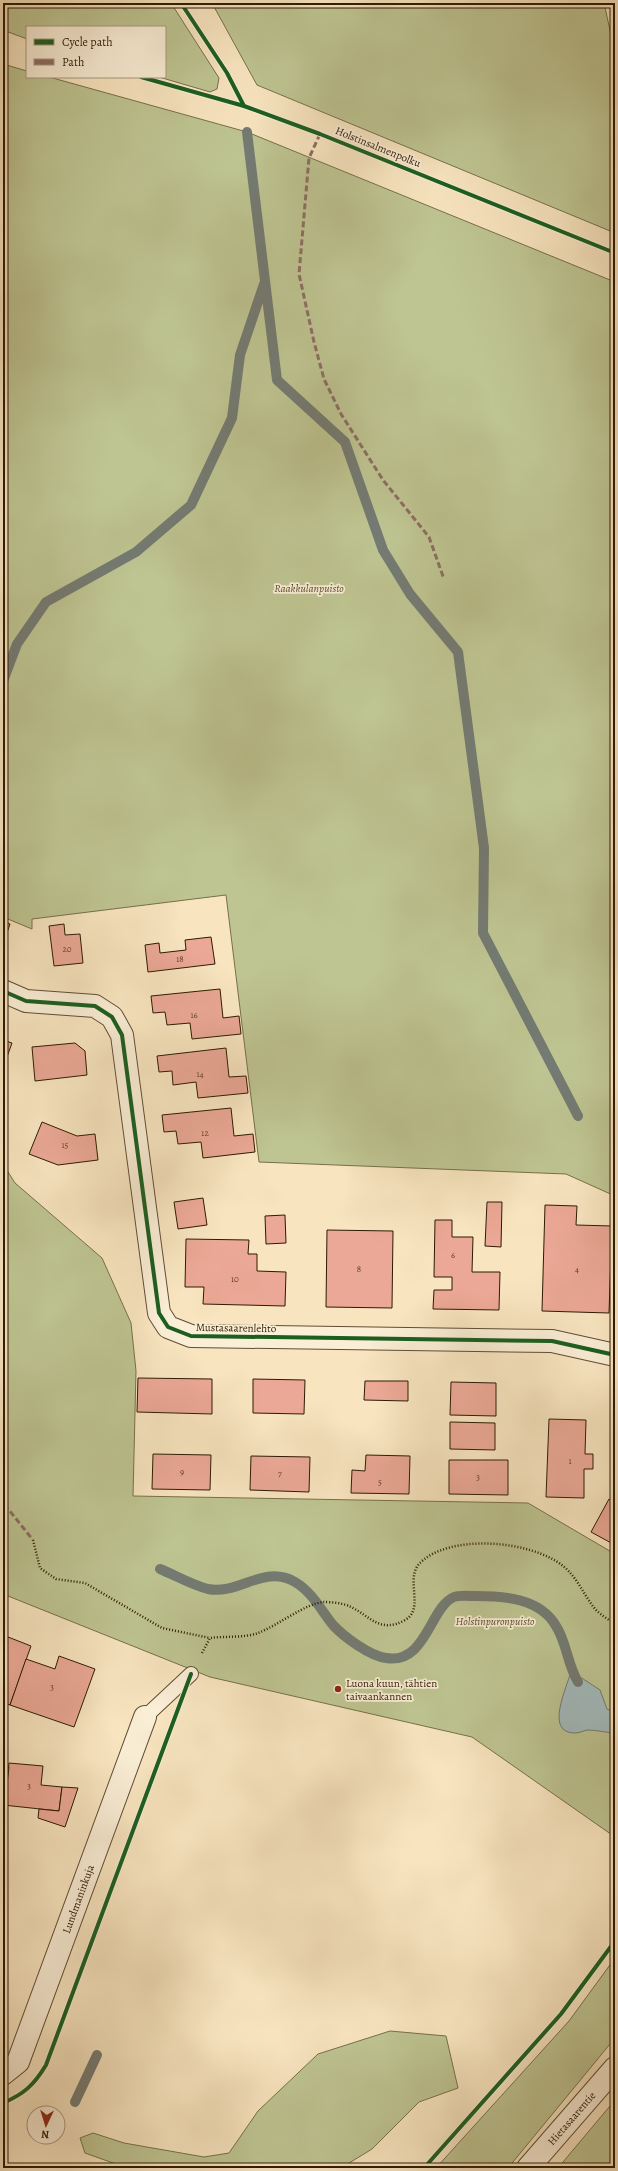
<svg xmlns="http://www.w3.org/2000/svg" width="618" height="2171" viewBox="0 0 618 2171" font-family="Alegreya,serif">
<rect width="100%" height="100%" fill="#f8e5c0"/>
<filter id="stains"><feTurbulence type="fractalNoise" baseFrequency=".005" numOctaves="4"/><feColorMatrix values="0 0 0 0 .2 0 0 0 0 .09 0 0 0 0 .02 0 0 0 .5 -.17"/></filter>
<radialGradient id="worn" r=".72"><stop offset=".6" stop-color="#630" stop-opacity="0"/><stop offset="1" stop-color="#630" stop-opacity=".3"/></radialGradient>
<g fill="#bec592" stroke="#76704a">
<path d="M3,3H171L219,78L217,89L210,92L159,77H165V27H27V39L3,30Z"/>
<path d="M212,3H604L615,53V233L257,85Z"/>
<path d="M3,64L27,71V77H49L247,132L615,282V1196L566,1174L259,1162L226,895L32,919V929L3,917Z"/>
<path d="M3,1164L15,1183L102,1258L131,1323L136,1371L133,1496L528,1503L615,1554V1837L472,1737L210,1677L3,1594Z"/>
<path d="M615,1958V2038L508,2168H436L569,2021Z"/>
<path d="M390,2031L446,2036L458,2088L419,2102L372,2149L341,2168H127L85,2153L80,2138L93,2133L124,2143L204,2157L229,2153L258,2111L318,2054Z"/>
<path d="M615,2100V2168H558Z"/>
</g>
<path fill="#a3bcbe" stroke="#747b73" d="M571,1671L600,1690L607,1709L615,1712L612,1733C605,1732 595,1730 587,1730C583,1731 579,1733 575,1733C544,1733 567,1688 571,1671Z"/>
<g fill="none" stroke-linecap="round" stroke-linejoin="round">
<g stroke="#747b73" stroke-width="10">
<path d="M247,132L277,380L345,442L383,550L410,594L458,652L484,848L483,933L578,1116"/>
<path d="M3,681L17,644L46,602L136,552L191,505L232,418L240,355L264,284"/>
<path d="M160,1569C175,1575 192,1585 208,1589C239,1595 264,1564 295,1582C312,1592 321,1610 333,1625C344,1637 370,1656 386,1658C426,1665 430,1607 454,1597C459,1595 469,1596 475,1596C504,1596 540,1598 556,1626C567,1643 567,1664 578,1682"/>
<path d="M75,2102L97,2055"/>
</g>
</g>
<g fill="#eba896" stroke="#2e1a03">
<path d="M3,921L10,924L4,941H3Z"/>
<path d="M64,924L65,935L80,934L83,963L54,966L49,926Z"/>
<path d="M211,937L215,964L148,972L145,945L159,943L160,953L186,950L185,940Z"/>
<path d="M220,989L223,1018L239,1016L241,1034L192,1039L190,1023L167,1025L165,1012L153,1013L151,996Z"/>
<path d="M3,1040L12,1043L3,1068Z"/>
<path d="M75,1043L85,1051L87,1075L35,1081L32,1047Z"/>
<path d="M226,1048L229,1077L246,1076L248,1093L198,1098L196,1082L173,1085L172,1071L159,1072L157,1056Z"/>
<path d="M231,1108L234,1136L253,1134L255,1152L203,1158L201,1142L178,1144L176,1131L164,1132L162,1115Z"/>
<path d="M42,1122L77,1136L95,1134L98,1160L58,1165L29,1154Z"/>
<path d="M203,1198L207,1225L178,1229L174,1202Z"/>
<path d="M487,1202H502L501,1247L485,1246Z"/>
<path d="M545,1205L577,1206L576,1225L612,1226L609,1313L542,1311Z"/>
<path d="M285,1215L286,1243L266,1244L265,1216Z"/>
<path d="M435,1220H452V1237H473L472,1272H500L499,1310L433,1309L434,1290H452V1277H434Z"/>
<path d="M327,1230L393,1231L392,1308L326,1307Z"/>
<path d="M186,1239L249,1240L248,1254H257V1271L286,1272L285,1306L203,1304L204,1287H185Z"/>
<path d="M138,1378L212,1379V1414L137,1412Z"/>
<path d="M253,1379L305,1380L304,1414L253,1413Z"/>
<path d="M365,1381H408V1401L364,1400Z"/>
<path d="M451,1382L496,1383V1416L450,1415Z"/>
<path d="M549,1419L586,1420L585,1454H593V1469H584V1498L546,1497Z"/>
<path d="M450,1422L495,1423V1450L450,1449Z"/>
<path d="M153,1454L211,1455L210,1490L152,1489Z"/>
<path d="M366,1455L410,1456L409,1494L351,1493L352,1470L365,1471Z"/>
<path d="M251,1456L310,1457L309,1492L250,1490Z"/>
<path d="M449,1460H508V1495L449,1494Z"/>
<path d="M609,1499L615,1503V1545L591,1532Z"/>
<path d="M3,1635L31,1646L10,1705L3,1702Z"/>
<path d="M59,1656L95,1669L74,1727L10,1705L26,1659L55,1669Z"/>
<path d="M9,1763L43,1766L41,1785L62,1787L59,1811L3,1805V1791H6Z"/>
<path d="M3,1766L9,1767L6,1791H3Z"/>
<path d="M62,1787L78,1788L65,1827L38,1818L39,1809L59,1811Z"/>
</g>
<g fill="none" stroke-linecap="round" stroke-linejoin="round">
<g stroke="#604d32" stroke-width="16">
<path id="service" d="M145,1717L191,1674"/>
</g>
<g stroke="#604d32" stroke-width="24">
<g id="minor">
<path d="M3,991L26,1001L95,1006L112,1017L122,1035L159,1313L168,1327L191,1336L552,1341L615,1355"/>
<path id="s1" d="M3,2074L18,2062L145,1717"/>
</g>
</g>
<g stroke="#604d32" stroke-width="24">
<g id="tertiary">
<path id="s2" d="M528,2168L615,2068"/>
</g>
</g>
<g stroke="#2e1a03" stroke-width="2.5" stroke-dasharray="1 2" stroke-linecap="butt">
<path d="M33,1540L40,1568L56,1579L85,1583L162,1628L210,1638"/>
<path d="M202,1653L210,1638C225,1636 245,1638 258,1633C277,1626 306,1603 324,1602C331,1602 344,1603 351,1607C370,1616 380,1634 405,1620C425,1609 405,1580 419,1564C448,1533 531,1540 563,1566C578,1578 584,1596 596,1610C601,1615 609,1620 615,1624"/>
</g>
<use href="#service" stroke="#faeed6" stroke-width="14"/>
<use href="#minor" stroke="#faeed6" stroke-width="22"/>
<use href="#tertiary" stroke="#faeed6" stroke-width="22"/>
<g stroke="#8d6e63" stroke-width="3" stroke-dasharray="6 3" stroke-linecap="butt">
<path d="M320,134L309,158L299,274L314,342L324,379L341,414L383,480L429,537L444,579"/>
<path d="M3,1506L9,1510L33,1540"/>
</g>
<g stroke="#faeed6" stroke-width="6">
<g id="cycleway">
<path d="M181,3L227,73L244,106L320,134L615,253"/>
<path d="M141,77L244,106"/>
<path d="M3,991L26,1001L95,1006L112,1017L122,1035L159,1313L168,1327L191,1336L552,1341L615,1355"/>
<path d="M3,2103C24,2094 34,2085 46,2065L191,1674"/>
<path d="M424,2168L561,2014L615,1941"/>
</g>
</g>
<use href="#cycleway" stroke="#1b5e20" stroke-width="4"/>
</g>
<circle fill="#8f2418" stroke="#faeed6" stroke-width="1.5" cx="338" cy="1689" r="4"/>
<g text-anchor="middle" dominant-baseline="central" stroke-width="3.5" stroke-linejoin="round" paint-order="stroke">
<g font-size="9" fill="#5d3e28">
<text x="67" y="949">20</text>
<text x="180" y="959">18</text>
<text x="194" y="1015">16</text>
<text x="200" y="1074">14</text>
<text x="205" y="1133">12</text>
<text x="65" y="1145">15</text>
<text x="453" y="1255">6</text>
<text x="359" y="1269">8</text>
<text x="577" y="1269">4</text>
<text x="235" y="1279">10</text>
<text x="570" y="1461">1</text>
<text x="182" y="1472">9</text>
<text x="280" y="1473">7</text>
<text x="478" y="1477">3</text>
<text x="380" y="1482">5</text>
<text x="52" y="1687">3</text>
<text x="29" y="1786">3</text>
</g>
<g font-size="11" fill="#2e1a03" stroke="#faeed6">
<text transform="translate(378 147) rotate(22)">Holstinsalmenpolku</text>
<text transform="translate(236 1328) rotate(1)">Mustasaarenlehto</text>
<text stroke="none"><textPath href="#s1" startOffset="193">Lundmaninkuja</textPath></text>
<text stroke="none"><textPath href="#s2" startOffset="66">Hietasaarentie</textPath></text>
</g>
<g font-size="11" font-style="italic" fill="#594d2e" stroke="#faeed6">
<text x="309" y="588">Raakkulanpuisto</text>
<text x="495" y="1621">Holstinpuronpuisto</text>
</g>
<g font-size="11" fill="#2e1a03" stroke="#faeed6" text-anchor="start">
<text x="346" y="1683">Luona kuun, tähtien<tspan x="346" dy="13">taivaankannen</tspan></text>
</g>
</g>
<rect width="618" height="2171" fill="none" stroke="#f8e5c0" stroke-width="16"/>
<rect x="4" y="4" width="610" height="2163" fill="none" stroke="#2e1a03" stroke-width="2"/>
<rect x="8" y="8" width="602" height="2155" fill="none" stroke="#2e1a03"/>
<rect x="26" y="26" width="140" height="52" fill="#faeed6" stroke="#a89982"/>
<rect x="34" y="39" width="20" height="6" fill="#1b5e20" stroke="#a89982"/>
<text x="62" y="46" font-size="12" fill="#2e1a03">Cycle path</text>
<rect x="34" y="59" width="20" height="6" fill="#8d6e63" stroke="#a89982"/>
<text x="62" y="66" font-size="12" fill="#2e1a03">Path</text>
<g transform="translate(46 2125) rotate(184)"><circle r="19" fill="#faeed6" stroke="#a89982"/>
<path d="M0-3L7 15L0 10L-7 15Z" fill="#8f2418"/>
<text y="-6" font-size="11" font-weight="bold" text-anchor="middle" fill="#2e1a03">N</text>
</g>
<rect width="100%" height="100%" filter="url(#stains)"/>
<rect width="100%" height="100%" fill="url(#worn)"/>
</svg>
